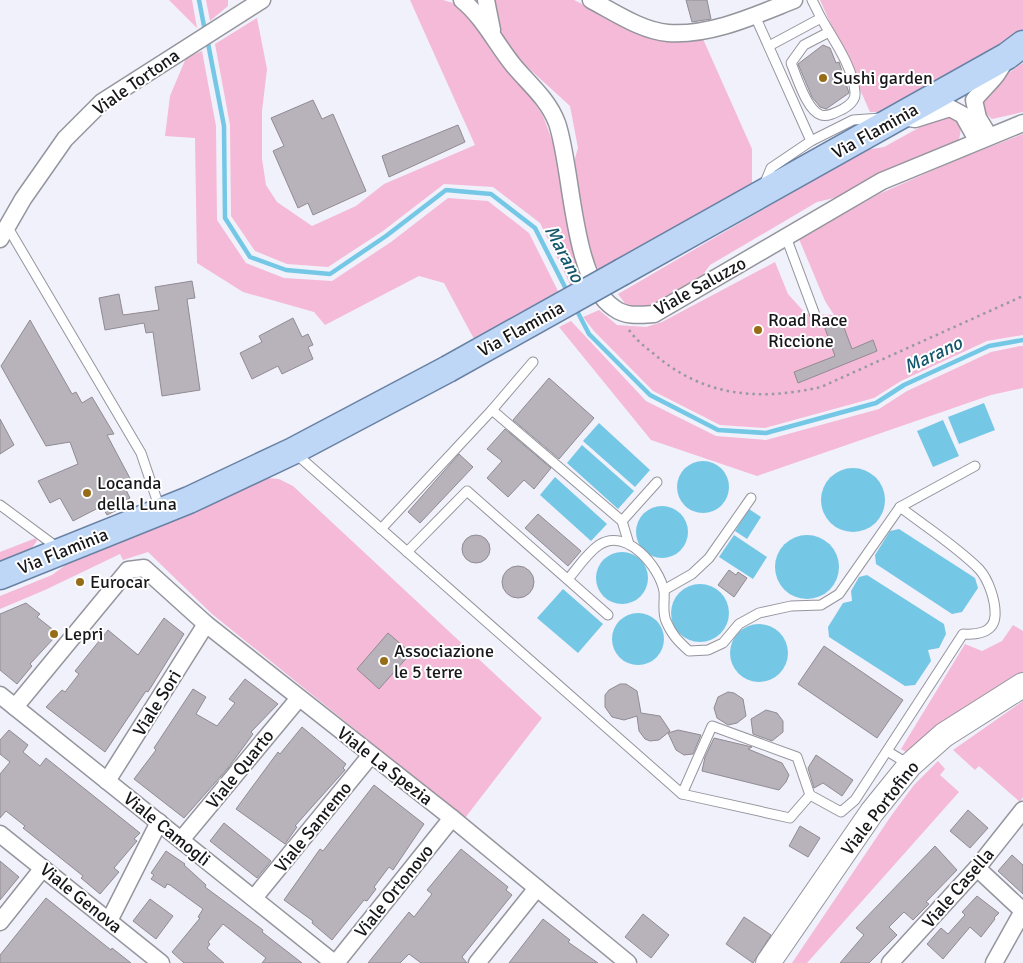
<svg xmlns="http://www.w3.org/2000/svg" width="1023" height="963" viewBox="0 0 1023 963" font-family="Signika,sans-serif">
<rect width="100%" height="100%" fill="#f1f1fb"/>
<g fill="#f4bad7">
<path d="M169,0H192L197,28Z"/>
<path d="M206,0H228V6L210,21Z"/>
<path d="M410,0H443L463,6L495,56L528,93L543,116L555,148L574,253L584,280L571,286L540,223L493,187L444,184L383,231L328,267L287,264L255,251L231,216L230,125L215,44L257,18L267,69L262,111V159L266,185L277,202L312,226L356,206L384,184L475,145Z"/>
<path d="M491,0H574L639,32L703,39L752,149V187L600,273L590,252L574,162L578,148L570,106L513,54L497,26Z"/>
<path d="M820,0H1023V30L1001,47L886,112H870Z"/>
<path d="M202,51L216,126L217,220L246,263L284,278L332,281L391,242L448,198L488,201L529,233L559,293L474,339L444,283L419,276L325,325L314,312L243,292L197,263L195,138L165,136L170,96L186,58Z"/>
<path d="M1023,63V112L992,119L983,111L981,100L988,87Z"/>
<path d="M942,115L952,116C960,124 963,130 958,141L875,176L838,197L817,202L710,265L702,276L651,307L638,309L627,306L618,294L865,150L884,147Z"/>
<path d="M1023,134V335L987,341L901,381L874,398L765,428L720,425L653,391L594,331L583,317L599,310L617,325L646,327L662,322L775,262L788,294L806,314L834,315L825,301L799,239L879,194L961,158Z"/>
<path d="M571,321L646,401L716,436L766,440L879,409L907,391L991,352L1020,346H1023V388L991,395L757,476L651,440L559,327Z"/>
<path d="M267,478L279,479L293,486L542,718L465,818L212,614L148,552L123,560L120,554L45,590L0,609V596L52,575L67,564Z"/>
<path d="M36,538L37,541L31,549L0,562V552Z"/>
<path d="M1013,625L1023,631V674L909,754L901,749L965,644L982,651L1002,641Z"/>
<path d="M1023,701V797L1020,802L979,766L975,770L953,750Z"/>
<path d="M938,761L945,769L940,775L959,792L807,963H792L891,816L914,785Z"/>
</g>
<g fill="#75c7e6">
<path d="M984,403L995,430L959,444L948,417Z"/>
<path d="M943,420L959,456L933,467L917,431Z"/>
<path d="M599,423L650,470L635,487L583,441Z"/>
<path d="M582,445L634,491L618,509L567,463Z"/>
<circle cx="703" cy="487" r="26"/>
<circle cx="853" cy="500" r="32"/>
<path d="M555,477L607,524L591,541L540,495Z"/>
<circle cx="662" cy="532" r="26"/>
<path d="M749,509L761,517L747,539L735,531Z"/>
<path d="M899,529L975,578L978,588L962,612L952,614L876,564L875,555L890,531Z"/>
<circle cx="807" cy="567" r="32"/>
<path d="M734,535L767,557L753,579L719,557Z"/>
<circle cx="622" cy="578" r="26"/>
<path d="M867,575L944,624L946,634L939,648L928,650L931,661L915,685L905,686L829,637L828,627L843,603L852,601L851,591L859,577Z"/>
<circle cx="700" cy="613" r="29"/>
<path d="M563,589L603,624L578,653L537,618Z"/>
<circle cx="638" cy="639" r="26"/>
<circle cx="759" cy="653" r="29"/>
</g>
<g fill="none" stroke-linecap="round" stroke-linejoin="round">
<g stroke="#75c7e6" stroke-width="4.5">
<path d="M199,0L205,31"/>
<path d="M207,38L224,126L225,218L250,257L286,270L330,274L386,236L446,190L491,194L535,228L568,293"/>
<path d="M575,307L589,334L650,395L718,430L766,433L876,403L904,385L989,346L1023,340"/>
</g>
</g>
<g fill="#b8b2ba" stroke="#918b93">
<path d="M686,0H707L711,19L692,22Z"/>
<path d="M823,45L830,48L836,63L839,62L849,93L826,109L820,107L812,97L798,64Z"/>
<path d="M313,100L322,119L333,114L366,191L313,215L308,203L298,208L273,151L284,146L271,118Z"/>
<path d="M458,125L465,142L389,177L382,156Z"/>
<path d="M192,281L195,298L187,299L200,390L162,396L153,332L146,333L144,323L105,330L99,298L119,294L123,315L159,310L155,287Z"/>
<path d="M840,317L852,349L873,340L877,351L798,383L794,372L835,356L823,323Z"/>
<path d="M293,318L302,337L308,334L313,345L308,347L313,359L282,374L278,366L252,379L240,353L262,342L259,336Z"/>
<path d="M30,320L72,394L76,392L82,403L92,397L114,434L107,435L133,484L125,488L130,498L123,502L125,506L107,515L102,506L73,521L60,498L50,503L38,481L78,464L70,442L46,446L1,366Z"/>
<path d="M549,378L594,418L559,459L513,420Z"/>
<path d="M0,419L14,445L0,454Z"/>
<path d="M505,429L551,468L534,489L524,480L508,497L487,478L502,461L487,449Z"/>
<path d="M459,454L473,467L420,523L408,512Z"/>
<path d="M538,514L581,551L568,566L525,528Z"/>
<circle cx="476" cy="549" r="14"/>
<circle cx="518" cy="582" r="16"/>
<path d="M729,570L736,575L738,572L747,578L734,597L718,585Z"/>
<path d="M26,603L40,614L37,617L56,632L52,637L54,638L30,664L32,666L17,684L0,670V614Z"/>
<path d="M164,618L184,634L148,692L146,691L105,752L46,707L62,690L65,692L79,674L75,671L108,630L138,655Z"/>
<path d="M388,633L411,653L379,689L357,669Z"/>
<path d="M824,646L903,700L877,738L798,684Z"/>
<path d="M245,679L278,704L251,732L253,734L228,768L184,818L134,779L156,750L154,748L193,689L206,697L196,714L217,726L235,703L229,699Z"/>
<path d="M620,684H626L637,691L641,713L660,716L670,731L659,740L650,741L645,739L639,731L637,716L624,720L612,717L605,707V695L609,690Z"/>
<path d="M728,692L734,693L743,699L746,716L737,723L728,725L717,718L714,708L718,697Z"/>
<path d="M766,710L777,713L783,721V732L772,741L753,734L751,719Z"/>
<path d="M302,727L346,764L343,768L345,770L295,826L297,827L285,844L236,809L278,752L280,754Z"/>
<path d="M9,730L28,745L23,752L40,766L46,758L140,833L134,839L137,841L114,868L119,872L100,894L81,878L83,876L23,828L25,826L6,811L0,818V774L10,762L0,754V740Z"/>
<path d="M678,730L701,735L693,754L684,755L676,750L668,733Z"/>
<path d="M714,738L752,747L748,749L782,763L789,775L786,782L779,790L702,771L705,757Z"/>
<path d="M816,755L853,780L842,796L823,783L814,788L808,768Z"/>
<path d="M374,785L424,824L393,870L389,867L374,887L376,889L367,901L364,900L332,940L312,923L313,921L284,900L320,849L323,851Z"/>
<path d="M968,810L988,828L970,848L950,831Z"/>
<path d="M224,823L271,861L257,878L210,841Z"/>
<path d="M800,826L820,838L808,857L789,846Z"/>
<path d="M935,846L957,870L926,902L929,904L913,920L904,912L889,927L897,935L869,963H840L864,935L856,928Z"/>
<path d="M461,849L508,887L506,890L512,895L462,957L467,963H421L409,954L400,963H368L409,912L414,917L432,894L427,890Z"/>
<path d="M166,851L185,864L184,865L206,885L205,887L263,930L262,932L302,963H262L266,958L223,924L208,942L210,944L207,948L224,963H184L172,952L200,918L198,917L203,909L170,885L167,884L165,888L151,879L154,875L151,873Z"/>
<path d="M1012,855L1023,865V894L998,871Z"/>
<path d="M0,861L19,877L0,900Z"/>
<path d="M977,896L999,913L994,918L995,919L981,937L970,927L943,959L927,944L941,928L948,934L965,915L962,912Z"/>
<path d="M46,898L111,950L112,948L131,963H0V955Z"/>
<path d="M150,899L173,916L156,939L133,921Z"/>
<path d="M643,914L669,935L651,958L625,937Z"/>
<path d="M744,917L771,935L753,963L726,944Z"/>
<path d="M543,919L570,940L568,942L598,963H509Z"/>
</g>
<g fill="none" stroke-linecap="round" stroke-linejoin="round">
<g stroke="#95959e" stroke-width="11">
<g id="lane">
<path d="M755,16L811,141"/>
<path d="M821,18C833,39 853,67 855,92C856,100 850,105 843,109C837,112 828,117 821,115C807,111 797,77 791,63L804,45L829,32"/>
<path d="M769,46L821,18L812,0"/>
<path d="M764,185L771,168L811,141L853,120L881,118"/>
<path d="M7,226L141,453L160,509"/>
<path d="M786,237L815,315"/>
<path d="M533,362L492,410L622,521L629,544"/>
<path d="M295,453L682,794L712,726L797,757L810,795L841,812L855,800L963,634C976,635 994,633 995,616C996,602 989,580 979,569C956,546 926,527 900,507L839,594L821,605L791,606L759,613L739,624L723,643L708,650L689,651C678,641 672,635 666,621C662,612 665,601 664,591C659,566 626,527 599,545C587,553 577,569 568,579"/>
<path d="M0,505L58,548"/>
<path d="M900,507L975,466"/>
<path d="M622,521L657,482"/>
<path d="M381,529L492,410"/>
<path d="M407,552L467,491L608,615"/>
<path d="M664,590L692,574L709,558L751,498"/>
<path d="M887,751L910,765"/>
<path d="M682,794L790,818L810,795"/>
</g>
</g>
<g stroke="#95959e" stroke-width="19">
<g id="street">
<path d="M462,0C484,18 496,44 514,66C529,84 548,99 557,123C573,169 571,280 614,308C626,317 640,315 654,314L882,181L1023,123"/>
<path d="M486,0L492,30"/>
<path d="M591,0C614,12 642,31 668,33C711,36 756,15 794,0"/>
<path d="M909,118L915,119L950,108L963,115L977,140"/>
<path d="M989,136L978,118L974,100C985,86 998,77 1005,60"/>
<path d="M0,239L23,199L65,139L102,102L262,0"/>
<path d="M0,695L334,963"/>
<path d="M15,707L128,570L144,568L206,624L452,818L628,963"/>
<path d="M107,781L206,624"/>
<path d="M0,834L161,963"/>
<path d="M181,840L299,698"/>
<path d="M977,868L1023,911"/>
<path d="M254,898L371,755"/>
<path d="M109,921L159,822"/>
<path d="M0,922L43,868"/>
<path d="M336,963L452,818"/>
<path d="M477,963L537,888"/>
<path d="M890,963L977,868L1023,810"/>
<path d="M994,963L1023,911"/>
</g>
</g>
<g stroke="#95959e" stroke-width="26">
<path id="secondary" d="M768,963L872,812L910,765L944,735L1023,685"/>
</g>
<g stroke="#6882a5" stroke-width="29">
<g id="primary">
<path d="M622,272L1007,56L1023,44"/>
<path d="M0,576L189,500L293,451L448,369"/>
</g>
</g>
<path stroke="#9999a0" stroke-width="2.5" stroke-dasharray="2.5 4" stroke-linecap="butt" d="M629,330C636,340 645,347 654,354C704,397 759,401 821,387L1023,296"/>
<use href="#lane" stroke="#fff" stroke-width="9"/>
<use href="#street" stroke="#fff" stroke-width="16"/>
<use href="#secondary" stroke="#fff" stroke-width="24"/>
<use href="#primary" stroke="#bfd7f6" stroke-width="26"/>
<g stroke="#6882a5" stroke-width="29" stroke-linecap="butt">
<path id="primary-bridge" d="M448,369L622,272"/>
</g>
<use href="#primary-bridge" stroke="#bfd7f6" stroke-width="26"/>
</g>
<g fill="#966c17" stroke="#fff" stroke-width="2">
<circle cx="823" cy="78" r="5"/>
<circle cx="758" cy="330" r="5"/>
<circle cx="87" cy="493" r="5"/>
<circle cx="80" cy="582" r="5"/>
<circle cx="54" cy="634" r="5"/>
<circle cx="384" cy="661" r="5"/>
</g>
<g text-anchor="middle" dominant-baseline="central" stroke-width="4" stroke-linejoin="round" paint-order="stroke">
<g font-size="18" fill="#17171a" stroke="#fff" text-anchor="start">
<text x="833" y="78">Sushi garden</text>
<text x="768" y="320">Road Race<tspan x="768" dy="21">Riccione</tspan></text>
<text x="97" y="483">Locanda<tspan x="97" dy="21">della Luna</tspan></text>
<text x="90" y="582">Eurocar</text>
<text x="64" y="634">Lepri</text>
<text x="394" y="651">Associazione<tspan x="394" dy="21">le 5 terre</tspan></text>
</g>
<g font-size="18" fill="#17171a" stroke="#fff">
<text transform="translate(136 82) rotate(-35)">Viale Tortona</text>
<text transform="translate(875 131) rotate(-29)">Via Flaminia</text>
<text transform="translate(700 286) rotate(-29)">Viale Saluzzo</text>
<text transform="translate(521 329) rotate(-29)">Via Flaminia</text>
<text transform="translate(63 551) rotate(-22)">Via Flaminia</text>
<text transform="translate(157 703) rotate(-58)">Viale Sori</text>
<text transform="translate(385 766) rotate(38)">Viale La Spezia</text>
<text transform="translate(240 769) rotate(-51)">Viale Quarto</text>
<text transform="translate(880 808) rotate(-52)">Viale Portofino</text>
<text transform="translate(313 827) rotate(-51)">Viale Sanremo</text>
<text transform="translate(167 829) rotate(39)">Viale Camogli</text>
<text transform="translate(958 888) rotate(-49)">Viale Casella</text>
<text transform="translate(394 891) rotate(-51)">Viale Ortonovo</text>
<text transform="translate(81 898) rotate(39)">Viale Genova</text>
</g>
<g font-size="19" font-style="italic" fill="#14576d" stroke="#fff">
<text transform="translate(564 254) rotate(62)">Marano</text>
<text transform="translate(933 355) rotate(-25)">Marano</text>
</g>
</g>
</svg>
